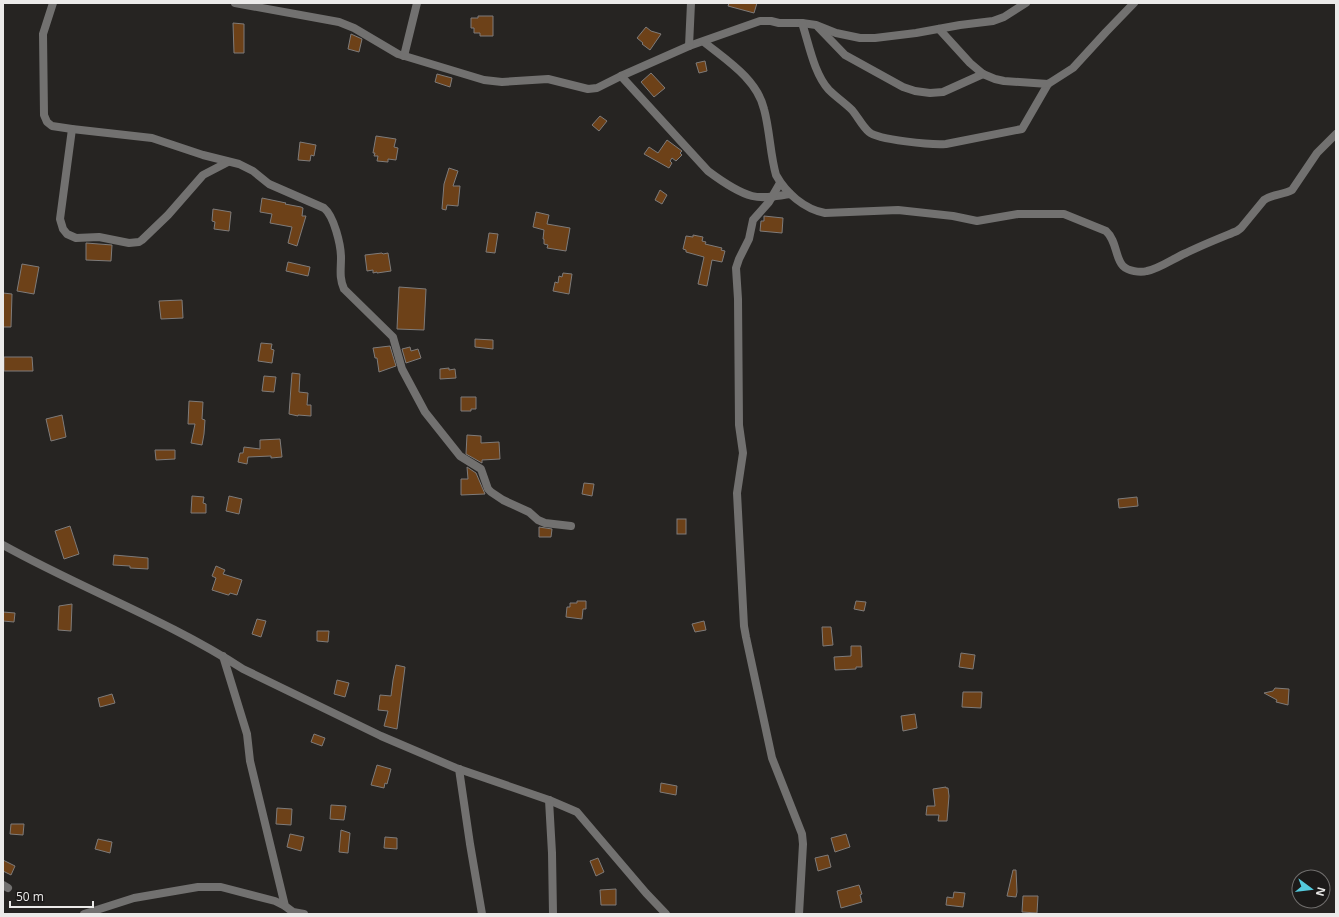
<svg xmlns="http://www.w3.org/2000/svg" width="1339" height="917" viewBox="0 0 1339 917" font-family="'Open Sans',sans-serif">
<rect width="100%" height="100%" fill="#262422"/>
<g fill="#6d4118" stroke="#7e7b7a">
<path d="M729,3H757L754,13L728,6Z"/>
<path d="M478,16H493V36H480V33H474V28H471V18H478Z"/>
<path d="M233,23L244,24V53H234Z"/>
<path d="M646,27L651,31L661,34L650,50L642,44L643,43L637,38Z"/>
<path d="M351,34L362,39L359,52L348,49Z"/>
<path d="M705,61L707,71L699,73L696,63Z"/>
<path d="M651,73L665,88L654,97L641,82Z"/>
<path d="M437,74L452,78L450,87L435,82Z"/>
<path d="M600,116L607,121L599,131L592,125Z"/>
<path d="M376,136L396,139L394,147L398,148L396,160L388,159V162L377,161L378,156H374L375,153H373Z"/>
<path d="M667,140L682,151L680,153L682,155L676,161L672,158L670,161L672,163L669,168L644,154L649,147L658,153Z"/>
<path d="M300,142L316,145L314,156L311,155L310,161L298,160Z"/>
<path d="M449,168L458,171L453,186H460L458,206L447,205L446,210L442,209L444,184Z"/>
<path d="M660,190L667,195L662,204L655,200Z"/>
<path d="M262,198L286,203L285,204L301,207L303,208L302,216H306L297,246L288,243L292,227L270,223L272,214L260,212Z"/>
<path d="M213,209L231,212L229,231L214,229L215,222L212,221Z"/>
<path d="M536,212L549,215L547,224L570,228L566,251L547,248L548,245L544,244V239H543L544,230L533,227Z"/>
<path d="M764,216L783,218L782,233L760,231L761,221H764Z"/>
<path d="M489,233L498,234L495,253L486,252Z"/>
<path d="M693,235L703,237L702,241L706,242L705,244L722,248L721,250L725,251L722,262L712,260L707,286L698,284L704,257L686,252V250L683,249L686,236L693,237Z"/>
<path d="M86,243L112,245L111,261L86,260Z"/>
<path d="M382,253L383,254L388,253L391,271L377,273V272L373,273V270L367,271L365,255Z"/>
<path d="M288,262L310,267L308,276L286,271Z"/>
<path d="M22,264L39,267L34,294L17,291Z"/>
<path d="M563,273L572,274L569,294L553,291L555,282L558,283L559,276L562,277Z"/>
<path d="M399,287L426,289L424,330L397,329Z"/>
<path d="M3,293L12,294L11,327H3Z"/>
<path d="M182,300L183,318L161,319L159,301Z"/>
<path d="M475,339L493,340V349L475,347Z"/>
<path d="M261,343L272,344L271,349L274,350L272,363L258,361Z"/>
<path d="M390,346L396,366L379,372L377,358H375L373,348Z"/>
<path d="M410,347L411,351L418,349L421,358L406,363L402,349Z"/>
<path d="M4,357H32L33,371H4Z"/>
<path d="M449,368V370L455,369L456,378L440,379V369Z"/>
<path d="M292,373L300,374L299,392L308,393L307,405H311V416L298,415V416L289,414Z"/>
<path d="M264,376L276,377L274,392L262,391Z"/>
<path d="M461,397H476V409H471V411H461Z"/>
<path d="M189,401L203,402L202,419L205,420L204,434L202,445L191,443L195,424H188Z"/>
<path d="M62,415L66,437L51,441L46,419Z"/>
<path d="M467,435L481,436V443L499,442L500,459L482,460V463L466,454Z"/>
<path d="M280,439L282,457L271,458V456L248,457L247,464L238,462L240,453H243L244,447L260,449V440Z"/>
<path d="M155,450H175V459L156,460Z"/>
<path d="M467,467L476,473L485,494L461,495V479H468Z"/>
<path d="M584,483L594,484L592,496L582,494Z"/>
<path d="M192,496L204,497L203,503L206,504V513H191Z"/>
<path d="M229,496L242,499L239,514L226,511Z"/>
<path d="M1137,497L1138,506L1119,508L1118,499Z"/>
<rect x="677" y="519" width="9" height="15"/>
<path d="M70,526L79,554L64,559L55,531Z"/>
<path d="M539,527L552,529L551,537H539Z"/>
<path d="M114,555L148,558V569L130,568V566L113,565Z"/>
<path d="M216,566L225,570L223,574L242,580L237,595L230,593L229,595H228L212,590L216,578L212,576Z"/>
<path d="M577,601H586V609H583L582,619L566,617L567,607H570V603H577Z"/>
<path d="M856,601L866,602L864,611L854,609Z"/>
<path d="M72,604L71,631L58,630L59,606Z"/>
<path d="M3,612L15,613L14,622L3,621Z"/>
<path d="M257,619L266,621L261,637L252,634Z"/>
<path d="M704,621L706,630L695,632L692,624Z"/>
<path d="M822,627H831L833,645L823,646Z"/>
<path d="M317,631H329L328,642L317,641Z"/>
<path d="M851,646H861L862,667H856V669L835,670L834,657L851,656Z"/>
<path d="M961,653L975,655L973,669L959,667Z"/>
<path d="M396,665L405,667L397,729L384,726L388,711L378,710L380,695L391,696L393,680Z"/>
<path d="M337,680L349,683L345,697L334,694Z"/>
<path d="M1275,688L1289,689L1288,705L1276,702L1277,700L1264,693L1273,691Z"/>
<path d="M963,692H982L981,708L962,707Z"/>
<path d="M112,694L115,703L100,707L98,698Z"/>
<path d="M915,714L917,728L903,731L901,716Z"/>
<path d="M314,734L325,738L322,746L311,742Z"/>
<path d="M377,765L391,769L387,784L385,783L384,788L371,785Z"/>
<path d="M661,783L677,786L676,795L660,792Z"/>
<path d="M946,787V788H948L949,796L947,821H938L939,815H926L927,806H935L933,789Z"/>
<path d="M331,805L346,806L344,820L330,819Z"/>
<path d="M277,808L292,809L291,825L276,824Z"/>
<path d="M11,824H24L23,835L10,834Z"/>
<path d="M341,830L350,833L348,853L339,852Z"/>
<path d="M290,834L304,837L301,851L287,847Z"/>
<path d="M846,834L850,847L835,852L831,838Z"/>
<path d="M385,837L397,838V849L384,848Z"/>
<path d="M98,839L112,842L110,853L95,849Z"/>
<path d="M828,855L831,867L818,871L815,858Z"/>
<path d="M598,858L604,872L596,876L590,861Z"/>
<path d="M3,860L15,866L11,875L3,871Z"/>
<path d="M1013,870H1016L1017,892L1016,897L1007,896Z"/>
<path d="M859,885L862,894L860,895L862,902L841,908L837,891Z"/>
<path d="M616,889V905H601L600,890Z"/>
<path d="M954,892L965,893L963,907L946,905L947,897L953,898Z"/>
<path d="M1023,896H1038L1037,913L1022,912Z"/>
</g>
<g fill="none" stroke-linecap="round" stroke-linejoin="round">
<g stroke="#727170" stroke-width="8">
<path d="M53,3L43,34L44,115L47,122L52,126L72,129L152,138L203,155L239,164L253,171L269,184L324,208C334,216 341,245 341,258C341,269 339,278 344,289L393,337L402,369L425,412L460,456L481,469L488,489L491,492L503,500L529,512L538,520L545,523L571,526"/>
<path d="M235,3L339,22L354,28L398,54L484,80L502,82L548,79L588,89L597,88L621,76L689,46L760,21H771L779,23H802L816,25L836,33L860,38H875L916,33L960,25L993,21L1004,17L1026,3"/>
<path d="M802,23C809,44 814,74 829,90C836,97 845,103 852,110C858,117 862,126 869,132C878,140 932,145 946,144L1022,129L1048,84"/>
<path d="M818,27L845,55L903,87L915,91L930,93L943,92L983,74"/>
<path d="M939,29L970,63L983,74L995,79L1004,81L1048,84L1073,68L1106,32L1134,3"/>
<path d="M704,42C726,60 757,79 764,109C770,131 770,154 776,175C786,193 804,209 825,213L898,210L953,216L977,221L1018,214H1064L1106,231C1117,241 1115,258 1123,266C1128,271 1140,273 1147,271C1159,269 1174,258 1186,253C1202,245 1220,238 1237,231L1241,228L1264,200C1272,194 1283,195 1292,190L1317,153L1336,134"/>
<path d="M689,46L691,3"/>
<path d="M404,56L417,3"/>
<path d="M621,76L708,171C720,180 737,192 752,196C764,199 778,196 790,194"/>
<path d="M72,129L60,219L63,229L67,234L76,238L99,237L129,243L139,242L142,240L168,215L203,175L228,162"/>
<path d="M780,183L769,202L753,220L749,239L739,259L736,268L738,299L739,425L743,453L737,493L744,626L746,637L772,758L802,834L803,844L799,914"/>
<path d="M3,545C82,589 167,620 243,669L381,736L456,768L549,800L577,812L646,893L666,914"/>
<path d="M223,656L247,734L250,761L285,906L293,912L304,914"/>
<path d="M459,769L470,844L482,914"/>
<path d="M549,800L552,853L553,914"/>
<path d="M3,885L8,888"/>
<path d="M84,914L134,898L198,887H221L275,901L285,906"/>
</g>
</g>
<rect width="1339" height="917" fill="none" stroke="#ebeae9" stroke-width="8"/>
<g transform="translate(1311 889) rotate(105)"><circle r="19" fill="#1c1a19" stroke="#6f6d6c"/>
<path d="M0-3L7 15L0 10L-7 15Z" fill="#54cadd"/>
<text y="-6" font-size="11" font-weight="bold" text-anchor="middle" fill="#ebeae9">N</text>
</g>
<path d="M10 901v6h83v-6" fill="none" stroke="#ebeae9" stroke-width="2"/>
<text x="16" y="901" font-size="12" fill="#ebeae9" stroke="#1c1a19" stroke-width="3" paint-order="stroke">50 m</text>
</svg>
